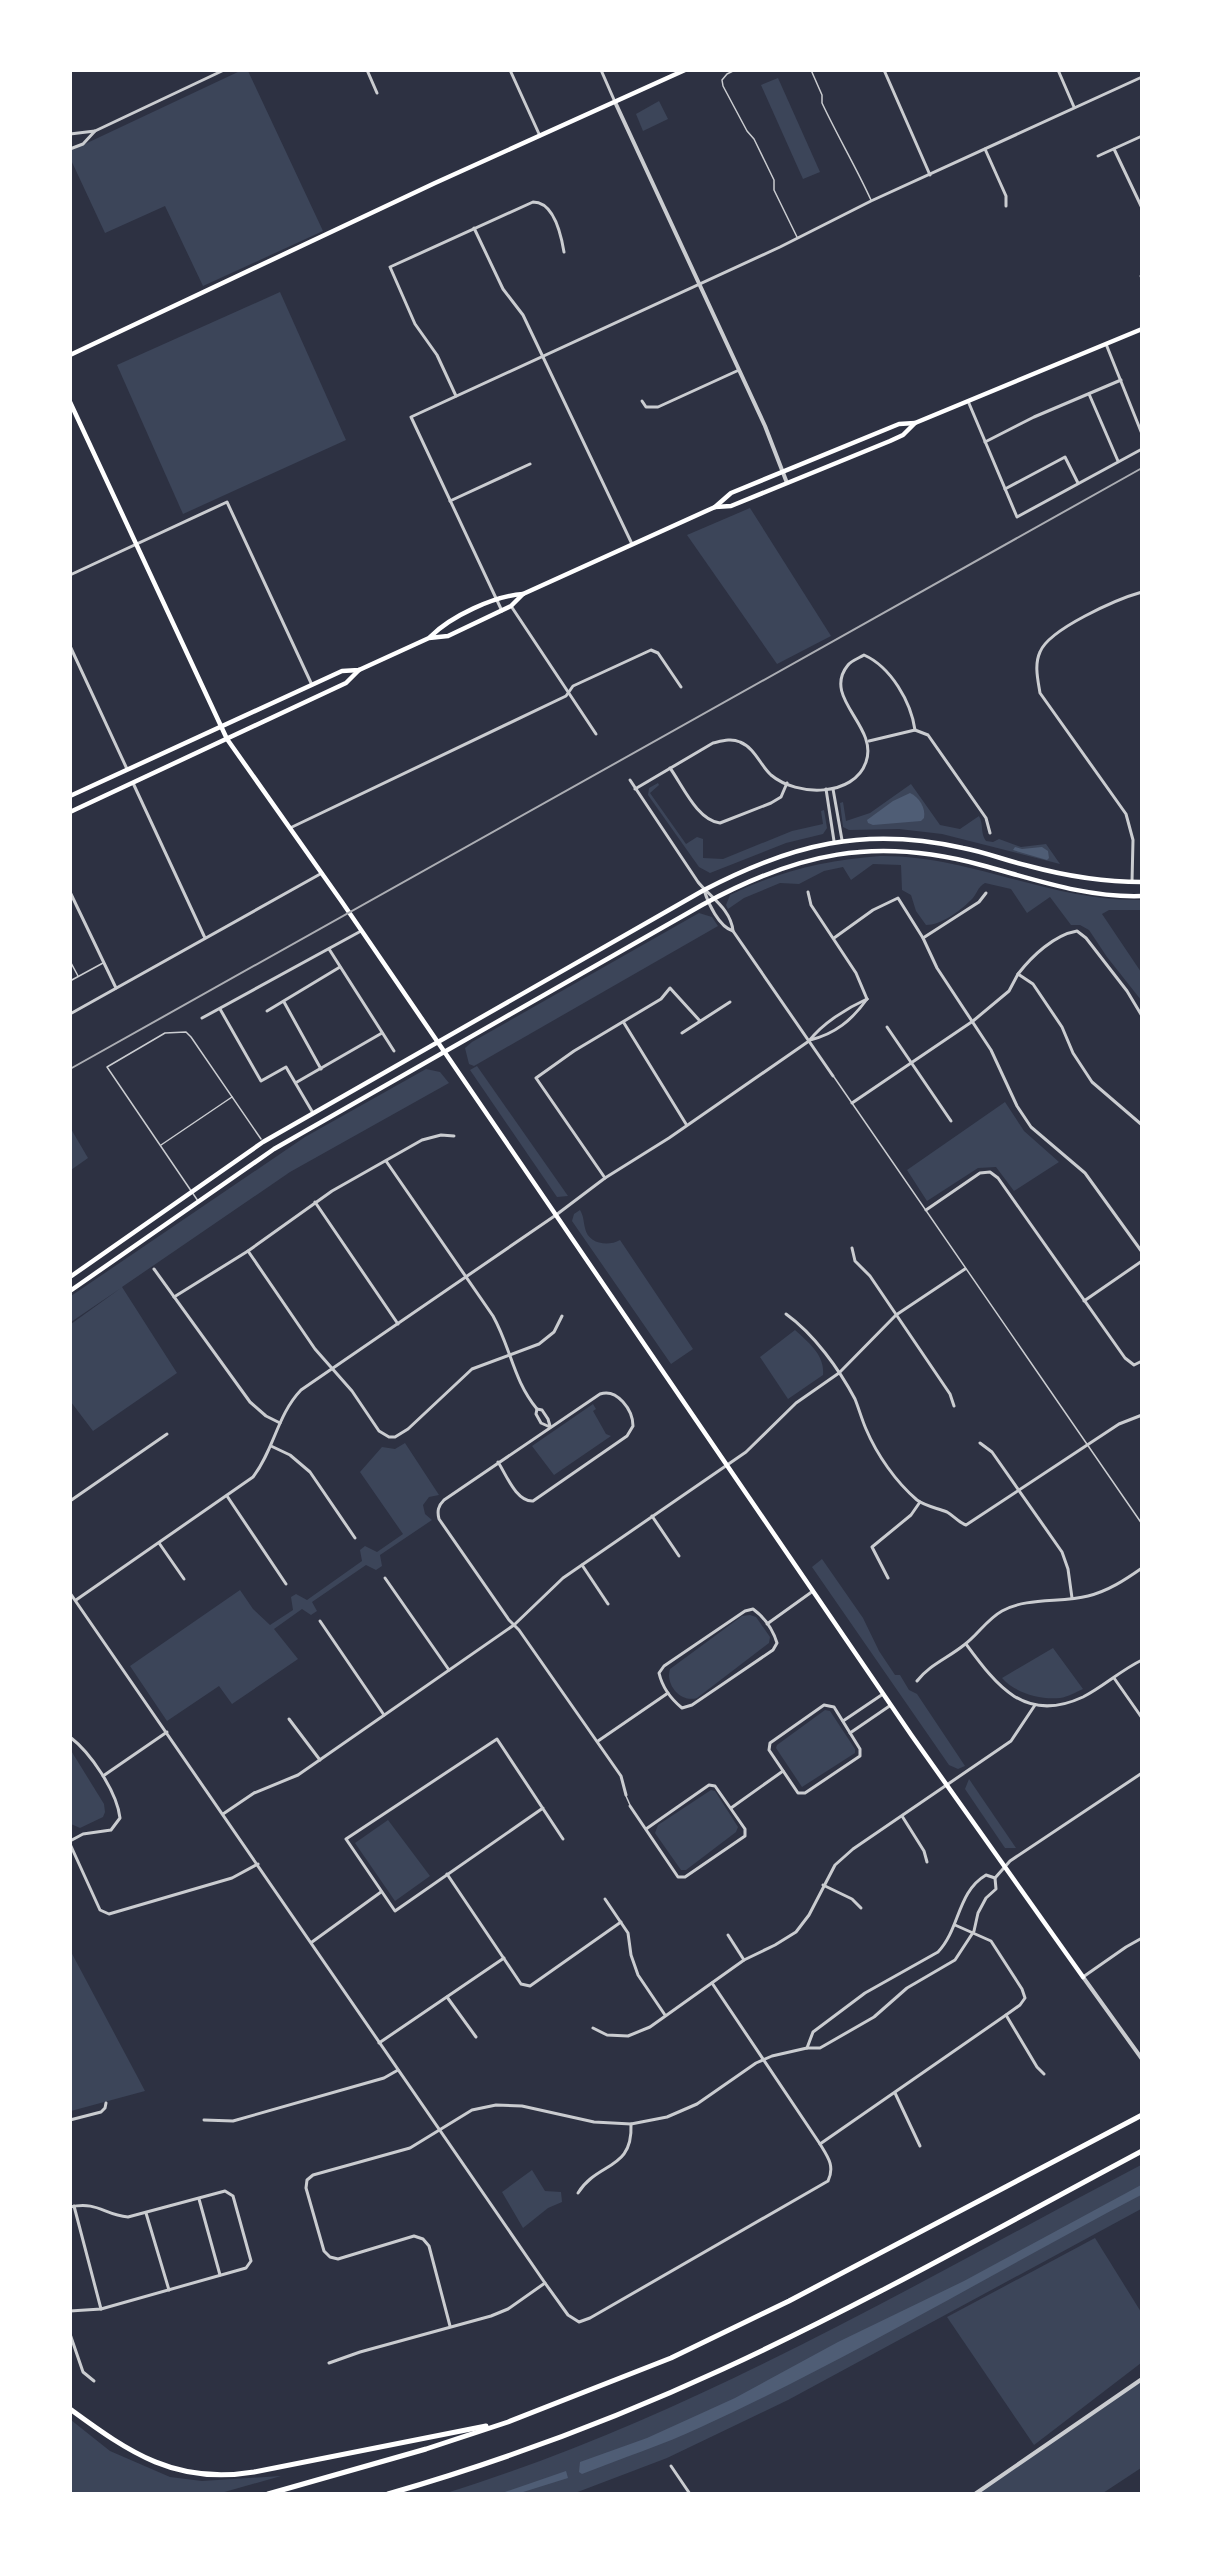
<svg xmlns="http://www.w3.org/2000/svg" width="1212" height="2564" viewBox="0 0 1212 2564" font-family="Poppins,sans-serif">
<rect width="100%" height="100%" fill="#2d3142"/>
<g fill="#3c4559">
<path d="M240,71H248L323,231L203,286L165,206L105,233L71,160L70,151Z"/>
<path d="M778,78L820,172L803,179L761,85Z"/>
<path d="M659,101L668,119L643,131L636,114Z"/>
<path d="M280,292L346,440L183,514L117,365Z"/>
<path d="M750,508L831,636L777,664L687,535Z"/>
<path d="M658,783L659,785L650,793L686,844L697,837L703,839V858L723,859L792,831L823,824L821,811L824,810L827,828L823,834L786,843L710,873L699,867L648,795L649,788Z"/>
<path d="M911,784L940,825L960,829L979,816C984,825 980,833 986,841L993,842L999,839L1021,847L1046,844L1060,864L942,834L899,829L849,830L843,827L840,803L843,802L846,821L870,813Z"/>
<path d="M880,856C970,855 1051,902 1141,900V910H1109L1102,914L1141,972V1000L1107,957L1089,930L1080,925H1071L1050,897L1027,913L1011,889L985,883C977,887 977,895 971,900C960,911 941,925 926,925L916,911L911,895L902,890L901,865L873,864L851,880L843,867L824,871L799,884L780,883L744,898L728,909L726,905L730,895C779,871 826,860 880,856Z"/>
<path d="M699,913L712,917L718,926L474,1066L469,1064L465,1048L472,1042Z"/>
<path d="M477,1066L568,1196L557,1197L470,1070Z"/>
<path d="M426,1069L440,1072L449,1083L290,1172L122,1287L177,1373L93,1431L71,1402V1324L121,1288L71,1322V1296L305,1137Z"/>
<path d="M1005,1102L1024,1131L1059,1162L1014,1191L996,1167L978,1168L927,1201L907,1170Z"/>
<path d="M71,1129L88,1158L71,1170H70Z"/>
<path d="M580,1210C584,1217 583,1220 585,1228C588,1244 608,1247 620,1240L693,1349L671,1364L572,1221L574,1214Z"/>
<path d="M795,1330C809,1343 825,1355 823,1375L788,1399L760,1357Z"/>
<path d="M593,1404L596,1409L593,1411L606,1434L611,1436L554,1475L532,1446Z"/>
<path d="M405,1443L439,1495L429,1497L423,1505L425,1514L432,1520L380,1555L382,1566L376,1570L366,1565L312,1602L317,1611L311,1615L302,1609L274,1629L298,1659L232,1704L219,1686L167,1721L130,1666L240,1590L253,1609L270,1625L293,1610L291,1597L296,1594L307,1600L362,1561L360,1550L365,1546L377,1552L403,1534L360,1472L382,1447L395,1449Z"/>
<path d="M822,1559L863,1618L879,1651L895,1675H900L909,1690L917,1694L965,1766L958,1769L949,1765L812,1567Z"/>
<path d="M750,1615L756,1617L770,1637L769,1643L697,1698C681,1703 665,1685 670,1669L742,1616Z"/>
<path d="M1053,1648L1083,1689C1076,1692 1068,1697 1060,1698C1040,1700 1015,1693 1002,1678Z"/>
<path d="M825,1710L830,1711L855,1749V1753L802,1787L776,1748L777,1745Z"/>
<path d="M70,1749L104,1804L105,1812L103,1817L80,1828L71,1824Z"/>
<path d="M969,1779L1016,1848H1005L965,1789Z"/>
<path d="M711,1790L715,1791L738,1827L736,1832L686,1870H681L655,1833L658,1825Z"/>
<path d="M388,1820L430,1876L395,1901L355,1843Z"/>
<path d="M70,1950L145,2091L71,2111H70Z"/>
<path d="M1141,2165V2209L788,2400L667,2458L575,2493L443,2494C690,2418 914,2284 1141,2165Z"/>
<path d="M532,2170L545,2191L561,2192L562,2202L548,2208L523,2228L502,2192Z"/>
<path d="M1095,2238L1141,2312V2363L1034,2445L947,2317Z"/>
<path d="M1141,2380V2468L1103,2493L976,2494Z"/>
<path d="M71,2420L110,2451L170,2477L202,2481L281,2476L221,2493H71Z"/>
</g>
<g fill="#4f5d75">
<path d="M910,793C919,797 926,808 924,818L921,821L873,825L868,823L867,820L893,801Z"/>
<path d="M1015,847L1022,849L1042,847L1048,851L1049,858L1047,860L1013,850Z"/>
<path d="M1141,2185V2195C994,2272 852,2358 701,2427C663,2445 622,2458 582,2474L579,2472L580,2462L647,2438L735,2398L838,2342L964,2281Z"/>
<path d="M566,2471L568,2478L520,2493H502Z"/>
</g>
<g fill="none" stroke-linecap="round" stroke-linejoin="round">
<g stroke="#caccd0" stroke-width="1.5">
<path d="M735,70L727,74L722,80L723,86L747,131L754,139L774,180V190L797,237"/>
<path d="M811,70L822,95V103C838,137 856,167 871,200"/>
<path d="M70,961L78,976"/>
<path d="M70,981L103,963"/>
<path d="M834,1077L1142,1524"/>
<path d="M161,1145L232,1097"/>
<path d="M198,1201L107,1067L165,1033L186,1032L191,1037L261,1139"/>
<path d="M626,1796L630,1805"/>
</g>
<g stroke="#caccd0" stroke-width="3">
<path d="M367,70L377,93"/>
<path d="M510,70L540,136"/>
<path d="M601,70L615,102"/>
<path d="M884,70L930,175"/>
<path d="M1058,70L1074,107"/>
<path d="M70,134L95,131L224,70"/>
<path d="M70,149L83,144L95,131"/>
<path d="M985,149L1006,196V206"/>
<path d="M1114,149L1142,208"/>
<path d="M1098,156L1142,136"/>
<path d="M474,228L503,289L523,315L632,544"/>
<path d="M1141,276H1142"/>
<path d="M1106,344L1142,434"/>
<path d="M1089,394L1118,461"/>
<path d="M456,396L437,355L415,324L390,267L533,202C554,202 561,234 564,252"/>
<path d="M642,401L646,407H658L739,370"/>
<path d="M968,401L1017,517L1142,449"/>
<path d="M985,442L1034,417L1121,380"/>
<path d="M1005,489L1065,457L1078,483"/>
<path d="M450,501L530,464"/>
<path d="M70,575L227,502L312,685"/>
<path d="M511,606L596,734"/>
<path d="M502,611L411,417L780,247L871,201L1142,77"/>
<path d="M70,646L127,769"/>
<path d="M869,741L915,730L928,735L986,818L990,833"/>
<path d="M670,768C683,786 697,820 720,823L771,803L781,797L787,783"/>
<path d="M630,780L698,882C710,897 731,909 733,931"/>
<path d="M133,783L205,938"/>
<path d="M635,789L713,743C722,741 731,738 740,742C755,748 760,765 771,775C797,797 854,797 866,762C879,726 821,698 848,665C851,661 859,658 864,655C891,667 911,702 915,730"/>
<path d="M826,789L834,841"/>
<path d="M833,789L842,840"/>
<path d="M290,828L566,696L573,686L651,650L658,653L681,687"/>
<path d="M1132,882L1133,840L1126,814L1040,693C1038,680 1034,665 1040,652C1049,629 1117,599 1142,592"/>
<path d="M704,890C708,903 719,927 733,931L833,1076"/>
<path d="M70,892L116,988"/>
<path d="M808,892L811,905L856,973L867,999"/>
<path d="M834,938L873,910L898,898L923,938L937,968L991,1050L1017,1106L1031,1127L1085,1173L1142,1252"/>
<path d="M923,938L979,902L986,893"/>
<path d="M329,949L394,1051"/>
<path d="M1018,974C1032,956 1054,935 1077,931L1086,938L1127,991L1142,1016"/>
<path d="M284,1002L321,1069"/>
<path d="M220,1009L261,1081L286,1067L313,1113"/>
<path d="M267,1011L340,967"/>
<path d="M70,1014L322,873"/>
<path d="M202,1018L361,931"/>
<path d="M624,1023L686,1124"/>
<path d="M887,1027L951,1121"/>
<path d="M682,1033L730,1002"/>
<path d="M810,1040C835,1034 852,1020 867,999"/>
<path d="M297,1082L382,1033"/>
<path d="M852,1103L973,1021L1009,991L1018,974L1033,984L1062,1027L1073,1053L1092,1082L1142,1125"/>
<path d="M386,1161L493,1316C511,1348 513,1380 537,1409L542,1410L548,1419L550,1426"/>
<path d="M605,1178L536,1078L574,1051L661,999L670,988L700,1021"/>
<path d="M315,1202L398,1324"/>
<path d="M926,1210L980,1173L990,1172L998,1178L1125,1358L1134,1365L1142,1361"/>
<path d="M852,1248L855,1261L870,1276L950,1394L954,1406"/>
<path d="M248,1251L315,1349L352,1391L379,1431L389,1437H395L408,1429L472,1369L539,1344L554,1332L562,1316"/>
<path d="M154,1269L250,1402L266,1416L280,1423"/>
<path d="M174,1297L248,1251L332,1191L422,1140L441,1135L454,1136"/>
<path d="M1084,1301L1142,1261"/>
<path d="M786,1314C814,1334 839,1369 855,1399C859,1409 862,1420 866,1429C877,1455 896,1482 917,1500C925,1506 937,1508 947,1512C954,1516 958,1522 966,1525L1119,1424L1142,1415"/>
<path d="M537,1409L536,1414L541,1423L550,1427"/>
<path d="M980,1443L992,1452L1062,1552L1068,1569L1072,1598"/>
<path d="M271,1446L290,1455L310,1472L355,1538"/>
<path d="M498,1462C506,1474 516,1502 533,1501L627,1436L633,1426C633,1410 617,1388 600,1394L444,1500C438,1506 437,1511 439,1519L509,1620L519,1630L621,1776L626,1795"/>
<path d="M227,1496L286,1584"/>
<path d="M70,1501L167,1434"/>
<path d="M652,1516L679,1556"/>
<path d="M159,1543L184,1579"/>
<path d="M582,1565L608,1604"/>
<path d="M385,1578L449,1670"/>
<path d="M888,1578L872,1547L911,1515L920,1502"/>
<path d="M70,1593L545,2283L568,2315L579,2322L590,2318L828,2181C835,2166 828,2157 820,2144L712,1983"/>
<path d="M76,1600L253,1477C274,1450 277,1415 301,1390L556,1215L605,1178L669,1138L809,1041C823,1023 847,1008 867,999"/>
<path d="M753,1609C764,1617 773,1630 777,1643L773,1650L692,1705L682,1708C671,1699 662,1686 659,1673L664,1666L745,1611Z"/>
<path d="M320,1621L384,1715"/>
<path d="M767,1624L813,1591"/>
<path d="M966,1644C997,1686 1025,1724 1083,1697C1103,1687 1121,1670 1142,1660"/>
<path d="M1114,1678L1142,1718"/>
<path d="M917,1681C929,1665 948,1658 964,1645C978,1635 986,1620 1002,1611C1027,1597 1061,1603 1088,1596C1108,1591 1125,1580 1142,1568"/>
<path d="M824,1705L834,1707L860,1749V1756L805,1793H798L769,1750L770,1743Z"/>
<path d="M289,1719L320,1760"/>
<path d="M843,1721L883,1694"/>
<path d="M850,1733L891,1705"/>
<path d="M70,1737C91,1753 117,1792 120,1818L111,1830L83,1834L70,1841"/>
<path d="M598,1741L668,1693"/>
<path d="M103,1776L167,1732"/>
<path d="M630,1806L678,1877H685L745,1836V1829L715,1786L709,1785L646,1829"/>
<path d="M543,1808L395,1911L346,1839L497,1739L563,1839"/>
<path d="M731,1808L783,1771"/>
<path d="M223,1814L254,1793L298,1775L514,1625L563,1578L746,1452L796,1403L839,1373L896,1315L965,1269"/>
<path d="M902,1816L924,1851L927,1862"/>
<path d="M70,1844L100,1910L109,1914L232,1878L258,1864"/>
<path d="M447,1874L521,1984L530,1986L621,1922"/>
<path d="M823,1885L852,1899L861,1908"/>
<path d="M605,1899L628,1933L631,1955L638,1975L665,2015"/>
<path d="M728,1935L744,1960"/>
<path d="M312,1942L381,1892"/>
<path d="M1083,1977L1126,1947L1142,1938"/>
<path d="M447,1997L476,2037"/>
<path d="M1006,2015L1037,2067L1044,2074"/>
<path d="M593,2028L607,2035L628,2036L650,2027L744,1960L775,1945L796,1932L809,1915L835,1865L853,1849L1011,1741L1035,1705"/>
<path d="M379,2043L504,1958"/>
<path d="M807,2048L813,2032L865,1993L938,1952C960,1929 957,1892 986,1875L995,1878"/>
<path d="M895,2093L920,2146"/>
<path d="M70,2120L101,2112L105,2108L106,2103"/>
<path d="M204,2120L233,2121L384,2078L398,2070"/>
<path d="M820,2144L1006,2015L1020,2005L1025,1998L1022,1989L991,1941L955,1925"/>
<path d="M578,2193C598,2161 633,2171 631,2124"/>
<path d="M199,2199L220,2275"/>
<path d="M74,2206L101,2309"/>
<path d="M70,2207C98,2201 104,2215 128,2217L225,2191L233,2196L251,2261L246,2268L101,2309L70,2311"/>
<path d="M146,2213L169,2290"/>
<path d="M450,2326L429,2246L423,2239L414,2236L338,2259L330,2257L324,2251L306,2188L307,2180L313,2175L410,2148L472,2110L496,2105L522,2106L594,2122L631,2124L667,2117L697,2104L756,2063L772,2056L807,2048H820L874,2017L907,1988L955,1960L974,1931L978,1913L986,1898L996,1889L995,1878L1010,1861L1142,1773"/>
<path d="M70,2334L83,2372L94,2381"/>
<path d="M329,2363L360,2352L491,2316L508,2309L545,2283"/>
<path d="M671,2466L690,2494"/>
</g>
<g stroke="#caccd0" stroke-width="4">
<path d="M615,102L765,426L787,483"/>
<path d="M1083,1977L1142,2059"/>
<path d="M975,2494L1142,2379"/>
</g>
<g stroke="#fff" stroke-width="4.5">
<path d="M70,355L435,183L685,70"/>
<path d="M70,402L227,739L342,902L912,1736L1083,1977"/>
<path d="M715,507L731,493L899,424L915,423"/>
<path d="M430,637C451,616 494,596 523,594"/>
<path d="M70,796L342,671L359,670L429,638L448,636L511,606L523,594L715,507L731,506L890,441L903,435L915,423L1142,329"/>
<path d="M70,812L346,683L359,670"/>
</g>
<g stroke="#fff" stroke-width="4.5">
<path d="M70,1277L263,1142L704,890C792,844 865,826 963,848C985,852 1007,861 1029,866C1066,876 1103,882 1142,882"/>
<path d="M70,1291L274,1149L702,905C797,853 875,836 981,865C1034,879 1086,898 1142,896"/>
</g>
<g stroke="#fff" stroke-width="5">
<path d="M70,2409C130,2453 176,2485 254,2472L486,2426"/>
<path d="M268,2494L426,2449L508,2422L671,2358L789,2301L1142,2115"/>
<path d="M388,2494C503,2461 615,2419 723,2369C866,2303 1003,2225 1142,2151"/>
</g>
<path stroke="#abadb3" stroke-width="2" d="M70,1069L1142,468"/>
</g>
<rect width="1212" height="2564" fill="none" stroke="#ffffff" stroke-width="144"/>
</svg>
